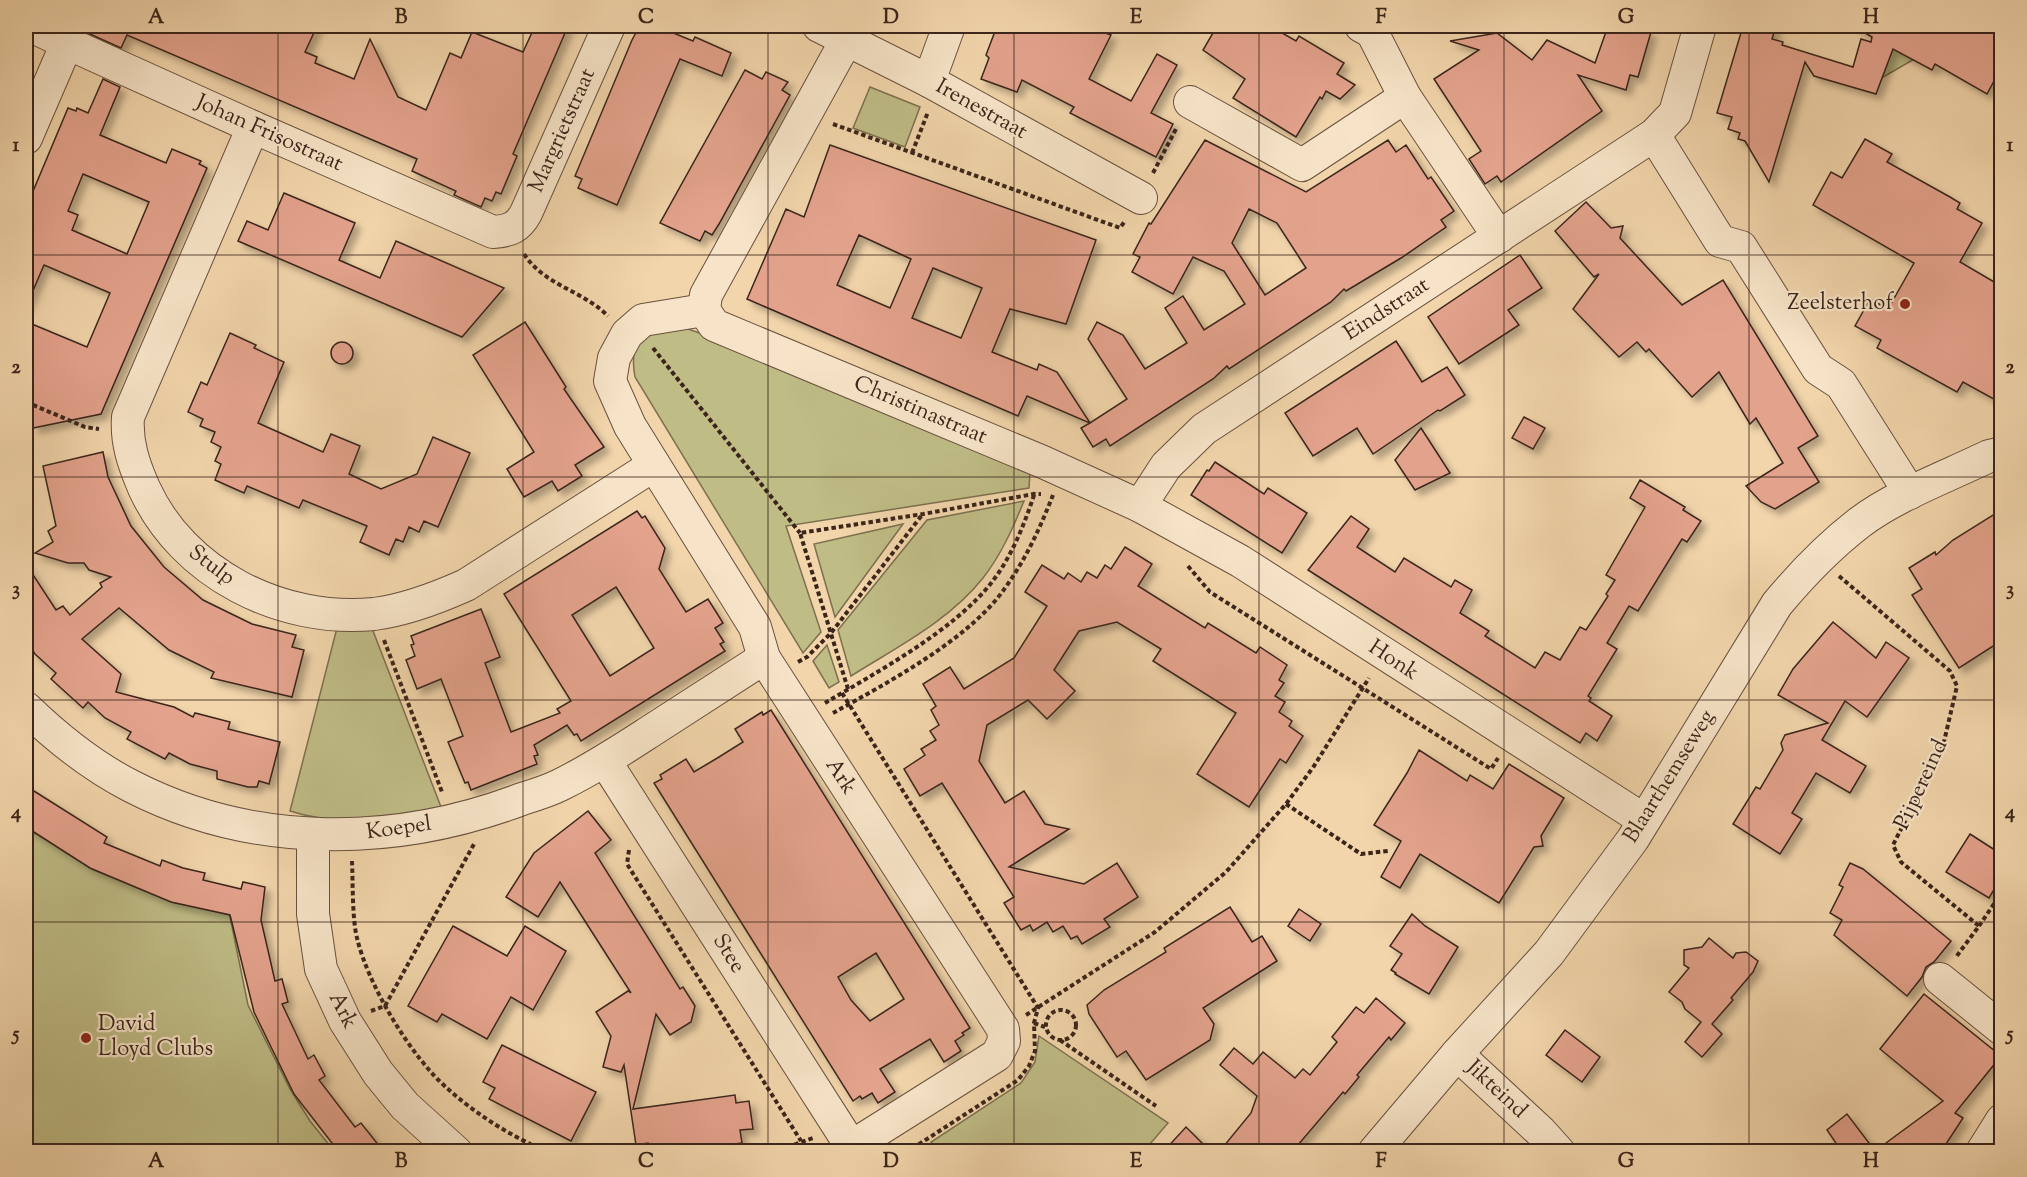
<svg xmlns="http://www.w3.org/2000/svg" width="2027" height="1177" viewBox="0 0 2027 1177" font-family="'Sorts Mill Goudy',serif">
<defs>
<filter id="shadow"><feDropShadow dx="5.5" dy="5.5" stdDeviation="3" flood-color="#0004"/></filter>
</defs>
<rect width="100%" height="100%" fill="#f2d5ab"/>
<filter id="stains"><feTurbulence type="fractalNoise" baseFrequency=".00333" numOctaves="4"/><feColorMatrix values="0 0 0 0 .2 0 0 0 0 .09 0 0 0 0 .02 0 0 0 .5 -.17"/></filter>
<radialGradient id="worn" r=".72"><stop offset=".6" stop-color="#630" stop-opacity="0"/><stop offset="1" stop-color="#630" stop-opacity=".3"/></radialGradient>
<g fill="#bfbc86" stroke="#7d7050" stroke-width="1.5">
<path d="M1901,26H1933L1918,57L1878,80Z"/>
<path d="M870,87L920,107L905,147L853,128Z"/>
<path d="M677,325L705,335L1030,472L1029,488L786,526L821,632L803,653L635,377C632,362 632,339 649,331C658,328 668,327 677,325Z"/>
<path d="M1024,501C1013,528 1001,555 983,578C949,621 897,647 851,676L838,630L927,520Z"/>
<path d="M903,524L835,617L814,544Z"/>
<path d="M370,623L441,807C392,818 338,827 290,811L338,624Z"/>
<path d="M827,645L839,682L829,688L813,661Z"/>
<path d="M26,827L94,870L175,903L229,912L248,1005L290,1089L310,1121L334,1151H26Z"/>
<path d="M1039,1036L1168,1123L1144,1151L942,1152L931,1142L1021,1083L1035,1062Z"/>
</g>
<g fill="#e3a28c" stroke="#3b251b" stroke-width="1.5" fill-rule="evenodd" filter="url(#shadow)">
<path d="M72,26H317L305,52L317,57L315,63L354,79L370,39L398,97L426,110L450,53L461,58L472,32L523,52L535,26H568L513,154L517,156L501,194L496,192L492,201L485,198L481,207L454,195L456,191L412,171L417,159L127,35L121,48Z"/>
<path d="M645,26H656L693,41L695,37L731,53L722,76L680,59L617,205L578,188L582,179L575,176L632,40L638,29L644,31Z"/>
<path d="M997,26H1085L1111,35L1089,79L1131,101L1157,54L1177,65L1151,113L1173,124L1156,157L1070,113L1074,107L1022,80L1017,92L981,79L989,58L986,55Z"/>
<path d="M1217,26H1270L1296,41L1299,36L1344,63L1337,74L1355,85L1340,99L1326,91L1322,99L1320,97L1296,137L1233,98L1245,79L1203,50Z"/>
<path d="M1608,26H1627L1651,32L1638,77L1630,75L1626,90L1578,75L1602,111L1501,182L1497,176L1485,184L1469,159L1481,151L1434,79L1479,50L1450,41L1497,33L1532,60L1547,40L1595,63Z"/>
<path d="M1743,26H1776L1772,39L1783,42L1782,45L1853,67L1861,39L1871,42L1872,37L1853,26H2001V68L1987,94L1935,64L1932,70L1893,49L1876,94L1814,76L1805,62L1769,182L1745,141L1738,139L1740,133L1728,129L1732,117L1717,113Z"/>
<path d="M745,70L762,79L766,72L788,82L782,90L790,95L719,224L712,235L705,231L700,241L660,223Z"/>
<path d="M103,79L120,87L100,135L166,163L172,149L201,161L199,164L207,168L101,414L33,428L27,322L87,347L110,293L44,265L26,307V208L68,108L76,111L77,108L88,113ZM83,174L149,202L127,254L72,230L78,215L68,211Z"/>
<path d="M1865,139L1892,154L1887,162L1950,197L1960,203L1957,209L1982,223L1960,262L2001,286V403L1963,382L1957,392L1877,348L1881,340L1855,326L1870,299L1888,309L1914,263L1813,205L1831,172L1842,178Z"/>
<path d="M1205,140L1306,192L1388,140L1396,152L1406,145L1428,179L1431,177L1454,211L1441,220L1446,227L1401,258L1346,291L1344,289L1331,302L1229,369L1227,366L1213,379L1110,446L1106,439L1093,447L1081,428L1090,423L1027,396L1018,416L747,299L786,209L804,217L830,145L1096,240L1066,324L1010,309L992,352L1037,370L1039,364L1057,372L1090,423L1127,399L1088,339L1097,322L1123,335L1145,369L1187,343L1165,308L1183,296L1204,330L1245,304L1224,271L1193,257L1173,294L1132,272L1140,257L1133,254L1149,223L1151,224ZM1249,209L1277,223L1306,268L1265,295L1232,243ZM859,235L911,259L890,308L837,285ZM933,268L982,288L961,338L912,318Z"/>
<path d="M284,193L355,223L339,260L380,278L396,241L504,288L462,337L238,241L247,221L268,230Z"/>
<path d="M1586,202L1611,228L1623,226L1620,238L1682,305L1723,280L1818,436L1798,448L1819,482L1775,509L1761,502L1746,486L1783,463L1756,418L1750,424L1719,372L1692,397L1649,349L1646,352L1637,342L1619,357L1573,309L1599,274L1594,277L1555,231Z"/>
<path d="M1520,255L1542,288L1508,310L1519,325L1459,364L1428,317Z"/>
<path d="M525,322L566,387L564,389L604,447L575,465L582,476L558,491L552,481L524,497L507,469L534,452L473,355Z"/>
<path d="M230,333L256,345L254,348L284,362L258,423L323,452L331,434L360,446L349,474L381,489L417,474L433,437L470,453L438,527L424,521L419,532L409,527L403,542L396,539L389,555L360,542L367,526L303,500L299,508L247,486L244,493L215,480L221,464L215,461L221,447L211,442L215,432L200,426L203,419L188,412L201,382L207,385Z"/>
<path d="M1396,341L1422,382L1447,367L1465,395L1440,411L1438,410L1373,454L1357,428L1313,456L1285,413Z"/>
<circle cx="342" cy="353" r="11"/>
<path d="M1524,417L1545,428L1533,449L1512,438Z"/>
<path d="M1421,428L1450,473L1415,490L1395,460Z"/>
<path d="M103,452L108,477L131,526L164,567L203,600L252,624L296,635L292,647L304,650L292,697L211,678L214,672L169,650L119,608L82,639L121,674L116,692L174,707L193,717L195,713L230,722L228,729L280,742L269,784L259,781L257,787H248L217,779V771L190,764L169,753L165,759L127,739L131,732L105,718L88,702L83,708L51,679L56,673L35,654L26,639V564L56,610L63,606L70,615L102,587L100,583L111,577L89,570L84,563H68L35,553L53,542L48,531L56,526L43,466Z"/>
<path d="M1215,462L1264,494L1268,488L1307,513L1282,553L1191,495L1207,470L1209,471Z"/>
<path d="M1640,480L1685,507L1683,510L1701,521L1687,542L1682,539L1638,611L1629,606L1607,643L1617,649L1588,696L1591,698L1589,701L1612,716L1597,741L1586,733L1580,743L1308,570L1351,516L1369,529L1357,547L1395,572L1404,558L1451,587L1455,580L1472,590L1460,613L1489,631L1485,636L1535,668L1545,652L1560,660L1580,627L1586,630L1608,596L1606,594L1615,580L1606,575L1645,507L1630,498Z"/>
<path d="M2001,510V641L1959,668L1912,595L1922,589L1909,568L1935,552L1936,555L1953,540Z"/>
<path d="M637,511L642,518L645,516L665,548L659,569L686,612L708,599L723,623L715,628L724,642L720,644L725,651L581,741L577,734L574,735L567,725L534,745L538,755L534,756L537,764L471,790L468,782L465,783L448,742L463,736L441,679L417,689L406,660L415,656L411,645L414,644L411,636L481,609L500,657L485,663L511,732L560,713L557,709L571,701L504,594ZM616,587L654,648L610,676L572,615Z"/>
<path d="M1125,547L1152,564L1138,586L1205,628L1208,623L1256,653L1260,647L1287,665L1279,680L1284,683L1275,696L1285,702L1279,712L1292,721L1289,726L1303,736L1286,763L1280,759L1249,807L1197,774L1236,713L1153,661L1161,649L1117,622L1079,631L1054,670L1075,691L1047,719L1028,700L987,725L979,761L1005,803L1024,791L1045,824L1069,829L1009,867L1084,884L1117,863L1138,897L1104,919L1110,927L1082,944L1077,936L1071,939L1063,926L1053,932L1047,922L1033,931L1030,925L1021,930L1004,903L1014,897L942,783L920,796L904,769L925,755L921,749L936,740L930,731L939,725L931,710L936,706L923,684L950,667L964,689L1014,658L1047,606L1025,592L1042,565L1064,579L1068,573L1081,582L1087,572L1097,578L1105,565L1111,569Z"/>
<path d="M1833,622L1876,658L1886,642L1909,658L1867,717L1845,701L1822,740L1866,766L1850,793L1816,773L1792,813L1802,819L1780,854L1733,824L1756,787L1760,789L1783,750L1781,743L1785,735L1828,723L1778,695L1793,669Z"/>
<path d="M771,710L970,1028L962,1033L964,1035L955,1041L961,1051L944,1062L930,1039L880,1069L895,1092L878,1103L872,1093L862,1099L860,1096L853,1101L654,783L662,779L660,775L686,759L694,772L719,757L743,742L735,729L762,712L763,715ZM876,953L904,999L870,1021L851,1000L838,977Z"/>
<path d="M1419,750L1467,781L1470,775L1493,789L1509,764L1564,798L1541,836L1543,846L1534,847L1499,903L1420,854L1400,888L1381,877L1401,841L1374,825L1407,773Z"/>
<path d="M26,786L107,837L104,843L160,866L162,860L183,868L205,873L203,880L241,889L243,882L265,887L261,920L275,981L282,979L288,1002L282,1004L308,1059L314,1055L325,1076L319,1080L355,1127L361,1123L384,1152H339L294,1094L254,1012L230,915L171,902L90,868L26,827Z"/>
<path d="M588,811L611,840L595,853L680,989L683,987L695,1006L691,1022L670,1035L656,1014L633,1109L735,1095L736,1103L749,1101L753,1129L740,1130L742,1143L691,1150V1152H650L648,1143L636,1145L624,1065L621,1072L603,1067L611,1036L596,1012L628,991L631,993L560,882L538,917L506,897L534,853Z"/>
<path d="M1970,834L2001,854V878L1989,898L1946,872Z"/>
<path d="M1850,863L1863,869L1951,941L1934,962L1926,967L1922,977L1907,996L1834,935L1842,920L1830,913L1843,887L1839,885Z"/>
<path d="M1230,907L1252,942L1262,936L1277,961L1203,1008L1214,1024L1210,1040L1146,1080L1126,1051L1117,1057L1089,1014L1087,1005L1104,990L1166,952L1164,948Z"/>
<path d="M1299,909L1321,924L1310,941L1288,926Z"/>
<path d="M1412,914L1425,926L1458,947L1429,994L1395,974L1396,973L1391,970L1402,954L1390,946Z"/>
<path d="M453,926L507,956L525,926L566,951L533,1010L511,997L487,1039L442,1014L437,1022L408,1006Z"/>
<path d="M1709,938L1733,958L1736,953L1746,952L1758,961L1753,972L1731,998L1733,1000L1712,1024L1722,1034L1702,1057L1685,1042L1701,1022L1685,1009L1682,1002L1669,992L1689,968L1684,965V950L1702,947Z"/>
<path d="M1924,994L2001,1056L1955,1113L1963,1118L1946,1144L1937,1152H1842L1827,1130L1847,1114L1875,1151L1943,1101L1880,1049Z"/>
<path d="M1376,998L1405,1023L1391,1040L1389,1037L1357,1075L1359,1077L1345,1094L1343,1092L1292,1152H1219L1251,1113L1257,1096L1220,1065L1234,1048L1253,1064L1263,1052L1295,1078L1303,1069L1310,1075L1337,1042L1332,1037L1356,1007L1364,1013Z"/>
<path d="M1565,1030L1600,1057L1582,1082L1546,1055Z"/>
<path d="M502,1045L596,1092L571,1141L489,1099L495,1088L483,1082Z"/>
<path d="M1186,1127L1211,1152H1163Z"/>
</g>
<g fill="none" stroke-linecap="round" stroke-linejoin="round">
<g stroke="#69513f" stroke-width="34">
<g id="minor">
<path d="M31,26L67,43L253,127L493,232C509,231 518,228 526,213L609,26"/>
<path d="M819,26L929,81L1141,198"/>
<path d="M1361,26L1372,32L1405,97L1499,237"/>
<path d="M847,39L706,295L704,310L714,325L1043,462L1140,506L1240,561L1644,820"/>
<path d="M929,81L949,26"/>
<path d="M1190,102L1302,165L1405,97"/>
<path d="M253,127L128,417C126,443 134,465 144,488C183,574 281,623 374,614C406,610 437,598 466,585L654,465"/>
<path d="M1654,135L1720,241L1741,247L1818,369L1841,384L1910,493"/>
<path d="M26,138L67,43"/>
<path d="M704,310L643,320L627,334L614,358L610,381L630,426L755,627L764,658L1003,1029L1004,1041L997,1055L843,1152"/>
<path d="M1140,506L1166,466L1204,429L1654,135L1675,113L1700,26"/>
<path d="M26,708C57,738 92,766 131,786C253,849 396,847 522,799C535,795 548,791 560,785C593,769 623,749 654,729C690,706 727,682 764,658"/>
<path d="M605,761L851,1146"/>
<path d="M313,834V914L321,969L345,1021L378,1073L405,1106L456,1152"/>
<path d="M1940,979L2002,1029"/>
<path d="M1457,1054L1541,1132L1559,1152"/>
<path d="M1374,1152L1457,1054L1549,953L1633,839L1777,604C1802,574 1828,547 1859,523C1894,496 1948,476 1989,456L2002,453"/>
<path d="M1982,1152L2002,1120"/>
</g>
</g>
<g stroke="#3b251b" stroke-width="4" stroke-dasharray="4.5 3" stroke-linecap="butt">
<path d="M833,124L1120,228L1125,221"/>
<path d="M912,153L928,112"/>
<path d="M1153,173L1177,127"/>
<path d="M524,254C545,286 582,290 608,316"/>
<path d="M653,348L800,533"/>
<path d="M26,402L85,427L99,429"/>
<path d="M1188,566L1210,592L1491,769L1498,758"/>
<path d="M1839,576L1950,671L1957,686L1943,746L1893,845L1901,862L1979,926L1956,957"/>
<path d="M384,640L442,792"/>
<path d="M798,662L807,657L831,633L922,515"/>
<path d="M848,689L800,533L923,514L1034,494H1041"/>
<path d="M842,693L1038,1008L1034,1023L1035,1051L1029,1066L1018,1080L907,1152"/>
<path d="M825,703C877,672 955,630 992,582C1012,556 1025,523 1035,492"/>
<path d="M833,713C887,683 970,639 1005,588C1026,559 1040,528 1053,495"/>
<path d="M1286,804L1361,854L1388,851"/>
<path d="M629,850L627,864L801,1141"/>
<path d="M352,861C353,883 352,918 357,938C368,985 411,1057 448,1089C477,1115 512,1137 548,1152"/>
<path d="M1979,926L2002,892"/>
<circle cx="1061" cy="1025" r="15"/>
<path d="M371,1011L385,1006L474,844"/>
<path d="M1026,1015L1155,932L1226,872L1286,804L1314,766L1369,678"/>
<path d="M1034,1023L1045,1027"/>
<path d="M1060,1040L1156,1106"/>
<path d="M773,1152L813,1138"/>
</g>
<use href="#minor" stroke="#f7e4c8" stroke-width="32"/>
</g>
<path fill="none" stroke="#3b251b" stroke-width="1.5" stroke-opacity="0.55" d="M278,26V1152M523,26V1152M768,26V1152M1014,26V1152M1259,26V1152M1504,26V1152M1749,26V1152M26,255H2002M26,477H2002M26,700H2002M26,922H2002"/>
<g fill="#8f2418" stroke="#f7e4c8" stroke-width="2">
<circle cx="1905" cy="304" r="6"/>
<circle cx="86" cy="1038" r="6"/>
</g>
<g text-anchor="middle" dominant-baseline="central" stroke-width="4.5" stroke-linejoin="round" paint-order="stroke">
<g font-size="22" fill="#3b251b" stroke="#f7e4c8">
<text transform="translate(981 110) rotate(29)">Irenestraat</text>
<text transform="translate(563 131) rotate(-66)">Margrietstraat</text>
<text transform="translate(269 134) rotate(24)">Johan Frisostraat</text>
<text transform="translate(1387 310) rotate(-33)">Eindstraat</text>
<text transform="translate(920 411) rotate(23)">Christinastraat</text>
<text transform="translate(211 566) rotate(37)">Stulp</text>
<text transform="translate(1393 661) rotate(33)">Honk</text>
<text transform="translate(840 777) rotate(57)">Ark</text>
<text transform="translate(1670 777) rotate(-58)">Blaarthemseweg</text>
<text transform="translate(1922 785) rotate(-65)">Pijpereind</text>
<text transform="translate(399 829) rotate(-8)">Koepel</text>
<text transform="translate(728 954) rotate(58)">Stee</text>
<text transform="translate(342 1011) rotate(63)">Ark</text>
<text transform="translate(1496 1090) rotate(43)">Jikteind</text>
</g>
<g font-size="22" fill="#3b251b" stroke="#f7e4c8" text-anchor="end">
<text x="1893" y="304">Zeelsterhof</text>
<text x="98" y="1025" text-anchor="start">David<tspan x="98" dy="25">Lloyd Clubs</tspan></text>
</g>
</g>
<rect width="2027" height="1177" fill="none" stroke="#f2d5ab" stroke-width="66"/>
<rect x="33" y="33" width="1961" height="1111" fill="none" stroke="#3b251b" stroke-width="2"/>
<g font-size="20" text-anchor="middle" font-weight="bold" fill="#3b251b">
<text x="156" y="23">A</text>
<text x="401" y="23">B</text>
<text x="646" y="23">C</text>
<text x="891" y="23">D</text>
<text x="1136" y="23">E</text>
<text x="1381" y="23">F</text>
<text x="1626" y="23">G</text>
<text x="1871" y="23">H</text>
<text x="16" y="151">1</text>
<text x="2010" y="151">1</text>
<text x="16" y="373">2</text>
<text x="2010" y="373">2</text>
<text x="16" y="595">3</text>
<text x="2010" y="595">3</text>
<text x="16" y="818">4</text>
<text x="2010" y="818">4</text>
<text x="16" y="1040">5</text>
<text x="2010" y="1040">5</text>
<text x="156" y="1167">A</text>
<text x="401" y="1167">B</text>
<text x="646" y="1167">C</text>
<text x="891" y="1167">D</text>
<text x="1136" y="1167">E</text>
<text x="1381" y="1167">F</text>
<text x="1626" y="1167">G</text>
<text x="1871" y="1167">H</text>
</g>
<rect width="100%" height="100%" filter="url(#stains)"/>
<rect width="100%" height="100%" fill="url(#worn)"/>
</svg>
